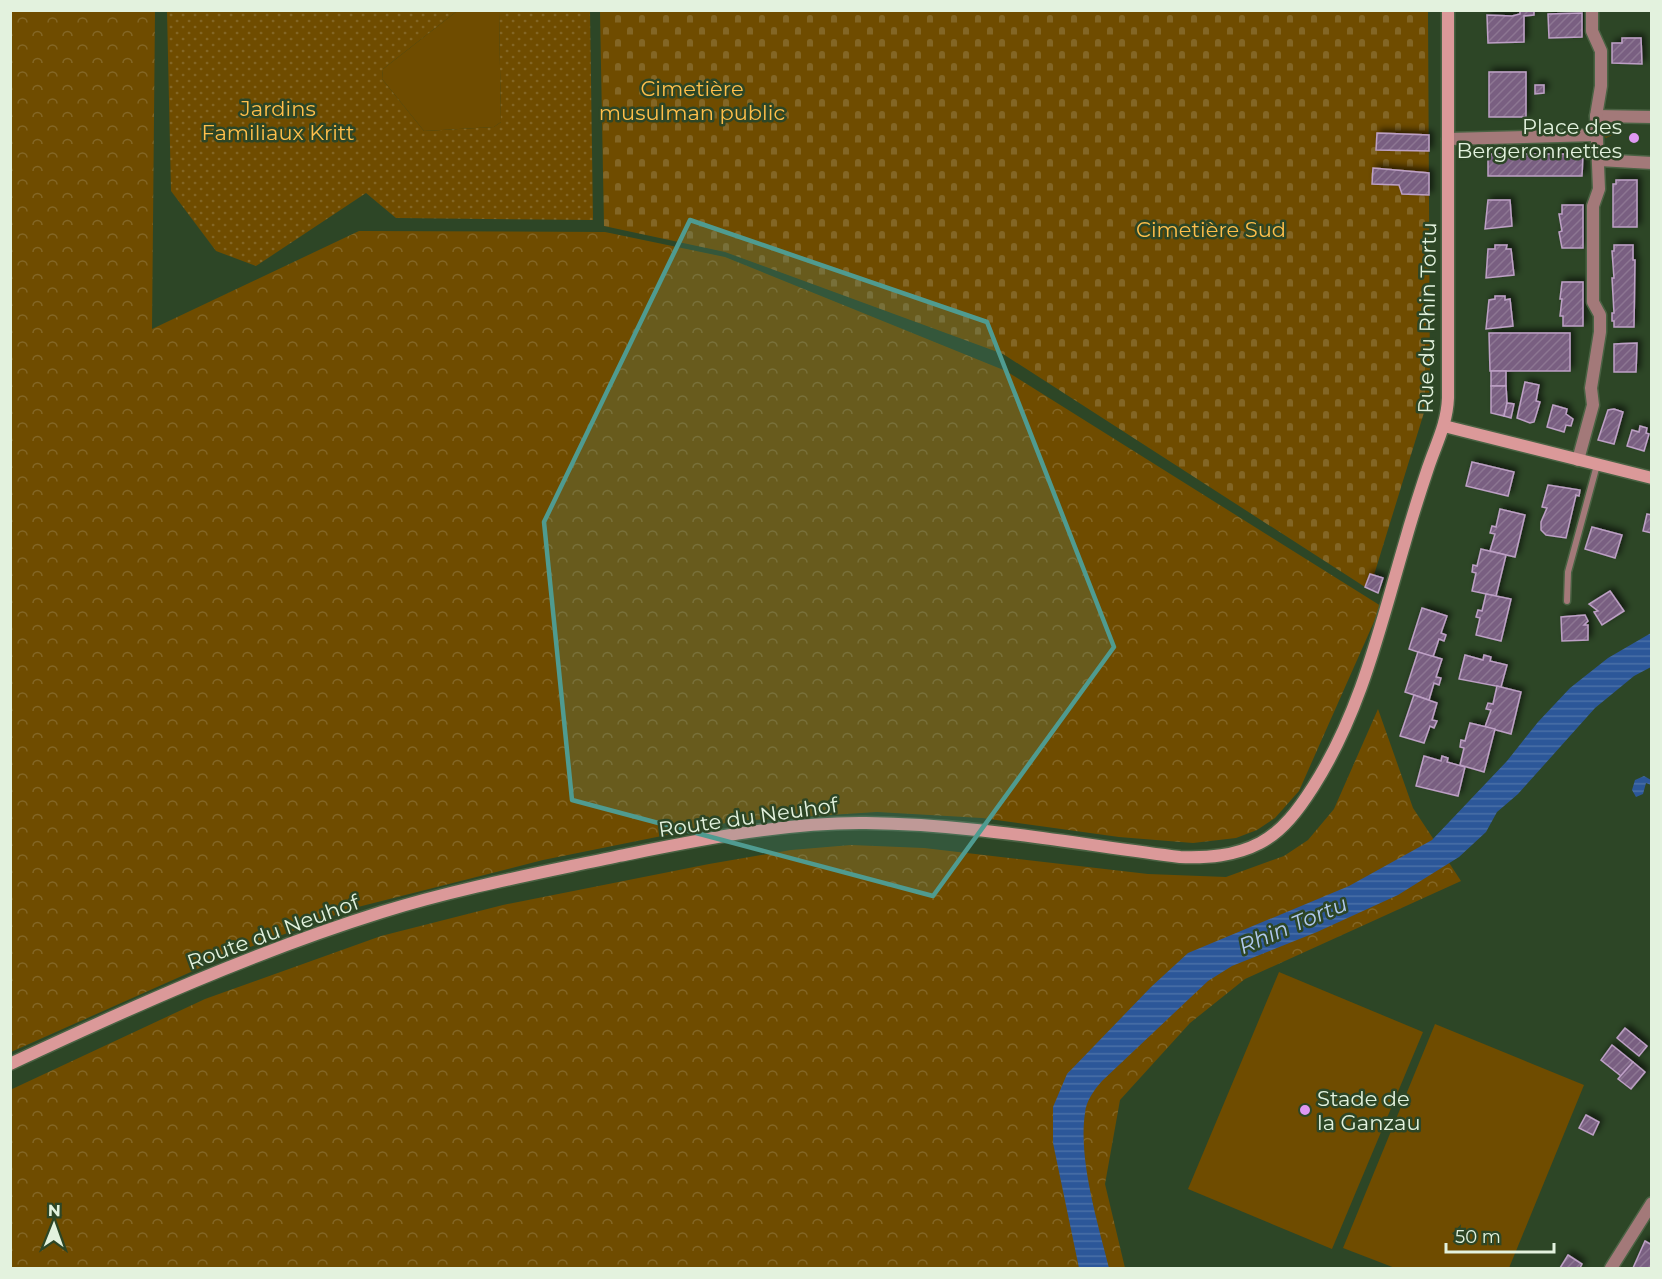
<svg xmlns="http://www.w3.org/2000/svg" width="1662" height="1279" viewBox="0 0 1662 1279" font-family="Montserrat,sans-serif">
<defs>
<pattern id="forest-crowns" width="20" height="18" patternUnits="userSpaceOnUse" patternTransform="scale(1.5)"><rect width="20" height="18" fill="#6f4c00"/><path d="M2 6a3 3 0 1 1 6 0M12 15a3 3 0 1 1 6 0" fill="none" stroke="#836625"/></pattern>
<pattern id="cemetery-stones" width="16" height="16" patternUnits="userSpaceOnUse" patternTransform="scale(1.5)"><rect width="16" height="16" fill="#6f4c00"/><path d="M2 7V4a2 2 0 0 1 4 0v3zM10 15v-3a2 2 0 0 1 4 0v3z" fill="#836625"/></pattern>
<pattern id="park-dots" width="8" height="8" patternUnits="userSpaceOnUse" patternTransform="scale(1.5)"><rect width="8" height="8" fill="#6f4c00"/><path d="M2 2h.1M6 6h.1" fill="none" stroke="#836625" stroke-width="1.8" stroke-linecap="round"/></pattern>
<pattern id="water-rules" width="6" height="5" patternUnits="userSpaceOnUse" patternTransform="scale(1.5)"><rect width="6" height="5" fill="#2c5799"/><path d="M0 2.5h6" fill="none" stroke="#4a70a7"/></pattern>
<pattern id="building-hatch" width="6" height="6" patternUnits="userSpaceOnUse" patternTransform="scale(1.5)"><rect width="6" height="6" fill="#795f81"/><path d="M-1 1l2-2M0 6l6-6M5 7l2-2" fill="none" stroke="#8c7692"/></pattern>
<filter id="shadow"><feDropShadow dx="3.5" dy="-3.5" stdDeviation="3" flood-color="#0009"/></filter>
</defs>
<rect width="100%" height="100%" fill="#2d4626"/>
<g fill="#6f4c00">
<path d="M457,11H499L501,122L494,127L424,131L382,79L383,69Z"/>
<path d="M1611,122H1620L1616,133L1606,138L1604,136Z"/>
<path d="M1279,972L1423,1032L1332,1249L1188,1189Z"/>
<path d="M1435,1024L1584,1085L1509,1268H1395L1343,1248Z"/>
</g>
<g fill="url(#forest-crowns)">
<path d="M11,11H155L152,329L359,231L605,232L725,257L1006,371L1381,606L1299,791L1275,818L1257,830L1236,838L1193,843L1119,837L982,818L877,812L736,821L543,860L354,908L229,955L11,1052Z"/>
<path d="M1378,709L1413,808L1461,881L1245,979L1190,1023L1120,1100L1105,1184L1125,1268H11L10,1090L205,999L381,936L503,905L709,864L791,850L851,845L924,848L1148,874L1226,877L1284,856L1308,840L1334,809Z"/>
</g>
<path fill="url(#cemetery-stones)" d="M600,11H1428L1430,393L1374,575L1369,574L1365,587L1003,354L725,252L604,226Z"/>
<path fill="url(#park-dots)" d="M167,11H457L383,69L382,79L424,131L494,127L501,122L499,11H590L593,220L396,218L366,193L256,266L216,251L171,191Z"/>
<g fill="url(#water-rules)">
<path d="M1651,633V667L1634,676L1595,708L1518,794L1497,812L1486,832L1459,857L1398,895L1317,932L1232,966L1208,981L1102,1081C1094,1090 1086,1101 1085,1113C1078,1159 1098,1224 1109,1268H1079L1053,1143V1107L1067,1074L1151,987L1188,953L1349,886L1432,840L1507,761L1538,722L1570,688L1608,658Z"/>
<path d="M1644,776L1651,780V785L1646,783L1643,794L1636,797L1632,790L1635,780Z"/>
</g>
<g fill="url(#building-hatch)" stroke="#bda0c5" stroke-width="1.5" filter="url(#shadow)">
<path d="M1520,10H1534V15L1524,16V42L1488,43L1487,15L1512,16L1520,14Z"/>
<path d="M1582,13V37L1549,38L1548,14Z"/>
<path d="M1622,38H1641L1642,64L1612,63V43H1622Z"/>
<rect x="1489" y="72" width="37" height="45"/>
<path d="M1535,85H1544V93L1535,94Z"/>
<path d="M1377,133L1429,135V151L1376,150Z"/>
<path d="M1488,154H1583L1582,176H1488Z"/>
<path d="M1373,168L1429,173V195L1402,194L1399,185L1372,184Z"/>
<path d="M1616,180H1637V227H1613V184H1616Z"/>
<path d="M1488,200H1510L1512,226L1485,229Z"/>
<path d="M1562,205H1583V248H1562L1559,232L1562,231L1559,214H1562Z"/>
<path d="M1495,245H1507L1506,249H1511L1514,275L1486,278L1488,249H1495Z"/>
<path d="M1614,245H1633V260H1635L1634,327H1614V321H1612V313H1614L1612,278H1614L1612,251H1614Z"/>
<path d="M1562,282H1583V326H1563V316H1560L1562,299H1560Z"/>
<path d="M1495,296H1505V300L1510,299L1513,326L1486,329L1489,300L1495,299Z"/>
<path d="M1489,333H1570V371H1490Z"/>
<path d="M1637,343L1636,372H1614V344Z"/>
<rect x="1491" y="371" width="15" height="15"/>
<path d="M1525,382L1539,385L1536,401L1540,402L1534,422L1530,423L1517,418Z"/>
<path d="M1491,386H1506L1507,403L1504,416L1491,413Z"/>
<path d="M1507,403L1514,404L1511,418L1504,416Z"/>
<path d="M1553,405L1567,409L1566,414L1573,419L1571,426L1566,425L1564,432L1547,427Z"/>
<path d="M1614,409L1623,412L1614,444L1598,440L1608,410Z"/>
<path d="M1640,426L1647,428L1646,433L1649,434L1644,451L1627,446L1632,430L1639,432Z"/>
<path d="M1472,462L1514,472L1508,496L1466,486Z"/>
<path d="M1548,485L1580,490L1579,496L1576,495L1566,538L1546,535L1541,530V522L1547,508L1542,507Z"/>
<path d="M1500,509L1525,515L1515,557L1490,551L1495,534L1490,533L1492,526L1496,527Z"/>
<path d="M1647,514L1652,515V533L1643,531Z"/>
<path d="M1592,527L1622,535L1615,558L1585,549Z"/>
<path d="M1481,549L1506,555L1496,596L1472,591L1476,573L1472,572L1473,565L1477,566Z"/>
<path d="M1370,574L1383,578L1378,593L1365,587Z"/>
<path d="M1610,591L1624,611L1602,625L1594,612L1598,611L1589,604Z"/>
<path d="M1486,594L1511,599L1501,641L1476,635L1480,618L1476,617L1478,610L1482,611Z"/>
<path d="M1422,608L1447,616L1441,633L1446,635L1444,641L1439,639L1433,657L1409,649Z"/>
<path d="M1585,615L1588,621L1584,625H1588V640L1562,641L1561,617Z"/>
<path d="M1418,652L1442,659L1436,677L1441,678L1439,685L1434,683L1429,700L1405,692Z"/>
<path d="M1465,655L1483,660L1484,655L1491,657L1490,661L1507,665L1501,687L1459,679Z"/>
<path d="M1497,686L1521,692L1511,734L1485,727L1491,710L1486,709L1488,703L1493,704Z"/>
<path d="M1414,695L1437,703L1432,720L1437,721L1434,728L1430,726L1424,743L1400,736Z"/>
<path d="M1470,723L1495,729L1484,772L1460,765L1464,748L1460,747L1461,740L1465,741Z"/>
<path d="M1424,756L1441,761L1442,756L1448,758L1447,762L1465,767L1458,796L1416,786Z"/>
<path d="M1625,1028L1647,1046L1639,1056L1617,1038Z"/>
<path d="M1612,1045L1633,1062L1621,1076L1601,1060Z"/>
<path d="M1633,1062L1645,1072L1631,1089L1618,1079Z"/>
<path d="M1586,1115L1599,1122L1593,1135L1579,1128Z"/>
<path d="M1645,1241L1650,1244L1652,1241V1268H1633Z"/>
<path d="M1568,1255L1582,1264L1580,1268H1560Z"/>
</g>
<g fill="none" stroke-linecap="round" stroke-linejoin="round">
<g stroke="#4a6243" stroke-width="9">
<path id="lane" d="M1567,601L1568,572L1597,465"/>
</g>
<g stroke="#4a6243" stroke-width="15">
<g id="street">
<path d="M1596,116L1652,117"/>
<path d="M1448,139L1596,135"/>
<path d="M1599,160L1652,163"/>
<path d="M1578,460L1593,405L1591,388L1600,332V315L1593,302V206L1599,189L1596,116L1601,86V51L1592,31V10"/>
<path d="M1611,1268L1652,1203"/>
</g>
</g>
<g stroke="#4a6243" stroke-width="15">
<g id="secondary">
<path d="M1444,426L1652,478"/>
<path d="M10,1064C132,1007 254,952 382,912C459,888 540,873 619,856C699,840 784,822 866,823C972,824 1076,844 1180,857C1208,858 1235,856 1260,843C1283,831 1299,809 1313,787C1361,712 1380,627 1405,542C1412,517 1420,492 1428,468C1436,444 1447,424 1448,398V10"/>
</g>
</g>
<use href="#lane" stroke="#a37979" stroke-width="6"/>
<use href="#street" stroke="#a37979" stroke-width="12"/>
<use href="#secondary" stroke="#db9999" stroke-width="12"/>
</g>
<path fill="#4f9b90" fill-opacity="0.2" stroke="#4f9b90" stroke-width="4.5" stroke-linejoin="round" d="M690,220L987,322L1114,647L933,896L572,800L544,522Z"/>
<g fill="#df98f2" stroke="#2d4626" stroke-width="2">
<circle cx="1634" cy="138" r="6"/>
<circle cx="1305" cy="1110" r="6"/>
</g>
<g text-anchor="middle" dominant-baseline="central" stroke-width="5" stroke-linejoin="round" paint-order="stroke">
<g font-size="21" fill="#ffbf4b" stroke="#2d4626">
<text x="692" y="88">Cimetière<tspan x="692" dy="24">musulman public</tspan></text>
<text x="278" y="108">Jardins<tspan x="278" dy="24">Familiaux Kritt</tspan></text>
<text x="1211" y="229">Cimetière Sud</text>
</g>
<g font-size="21" fill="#e3f2de" stroke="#2d4626" text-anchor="end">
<text x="1622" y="126">Place des<tspan x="1622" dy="24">Bergeronnettes</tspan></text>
<text x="1317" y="1098" text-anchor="start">Stade de<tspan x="1317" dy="24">la Ganzau</tspan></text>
</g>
<g font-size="21" fill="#e3f2de" stroke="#2d4626">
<text transform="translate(1427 318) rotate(-89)">Rue du Rhin Tortu</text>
<text transform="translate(748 817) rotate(-8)">Route du Neuhof</text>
<text transform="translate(273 932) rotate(-20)">Route du Neuhof</text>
</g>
<g font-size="22" font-style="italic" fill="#b0c9ee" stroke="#2d4626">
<text transform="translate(1293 925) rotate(-23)">Rhin Tortu</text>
</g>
</g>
<rect width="1662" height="1279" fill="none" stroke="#e3f2de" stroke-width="24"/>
<g transform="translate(54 1225) rotate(1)" stroke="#2d4626" stroke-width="4.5" paint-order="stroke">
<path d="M0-4.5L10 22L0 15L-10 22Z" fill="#e3f2de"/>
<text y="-9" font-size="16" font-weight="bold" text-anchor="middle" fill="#e3f2de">N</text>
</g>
<path d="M1446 1243v9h108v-9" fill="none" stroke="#e3f2de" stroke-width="3"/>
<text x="1455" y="1243" font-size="18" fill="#e3f2de" stroke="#2d4626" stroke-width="4.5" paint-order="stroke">50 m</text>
</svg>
